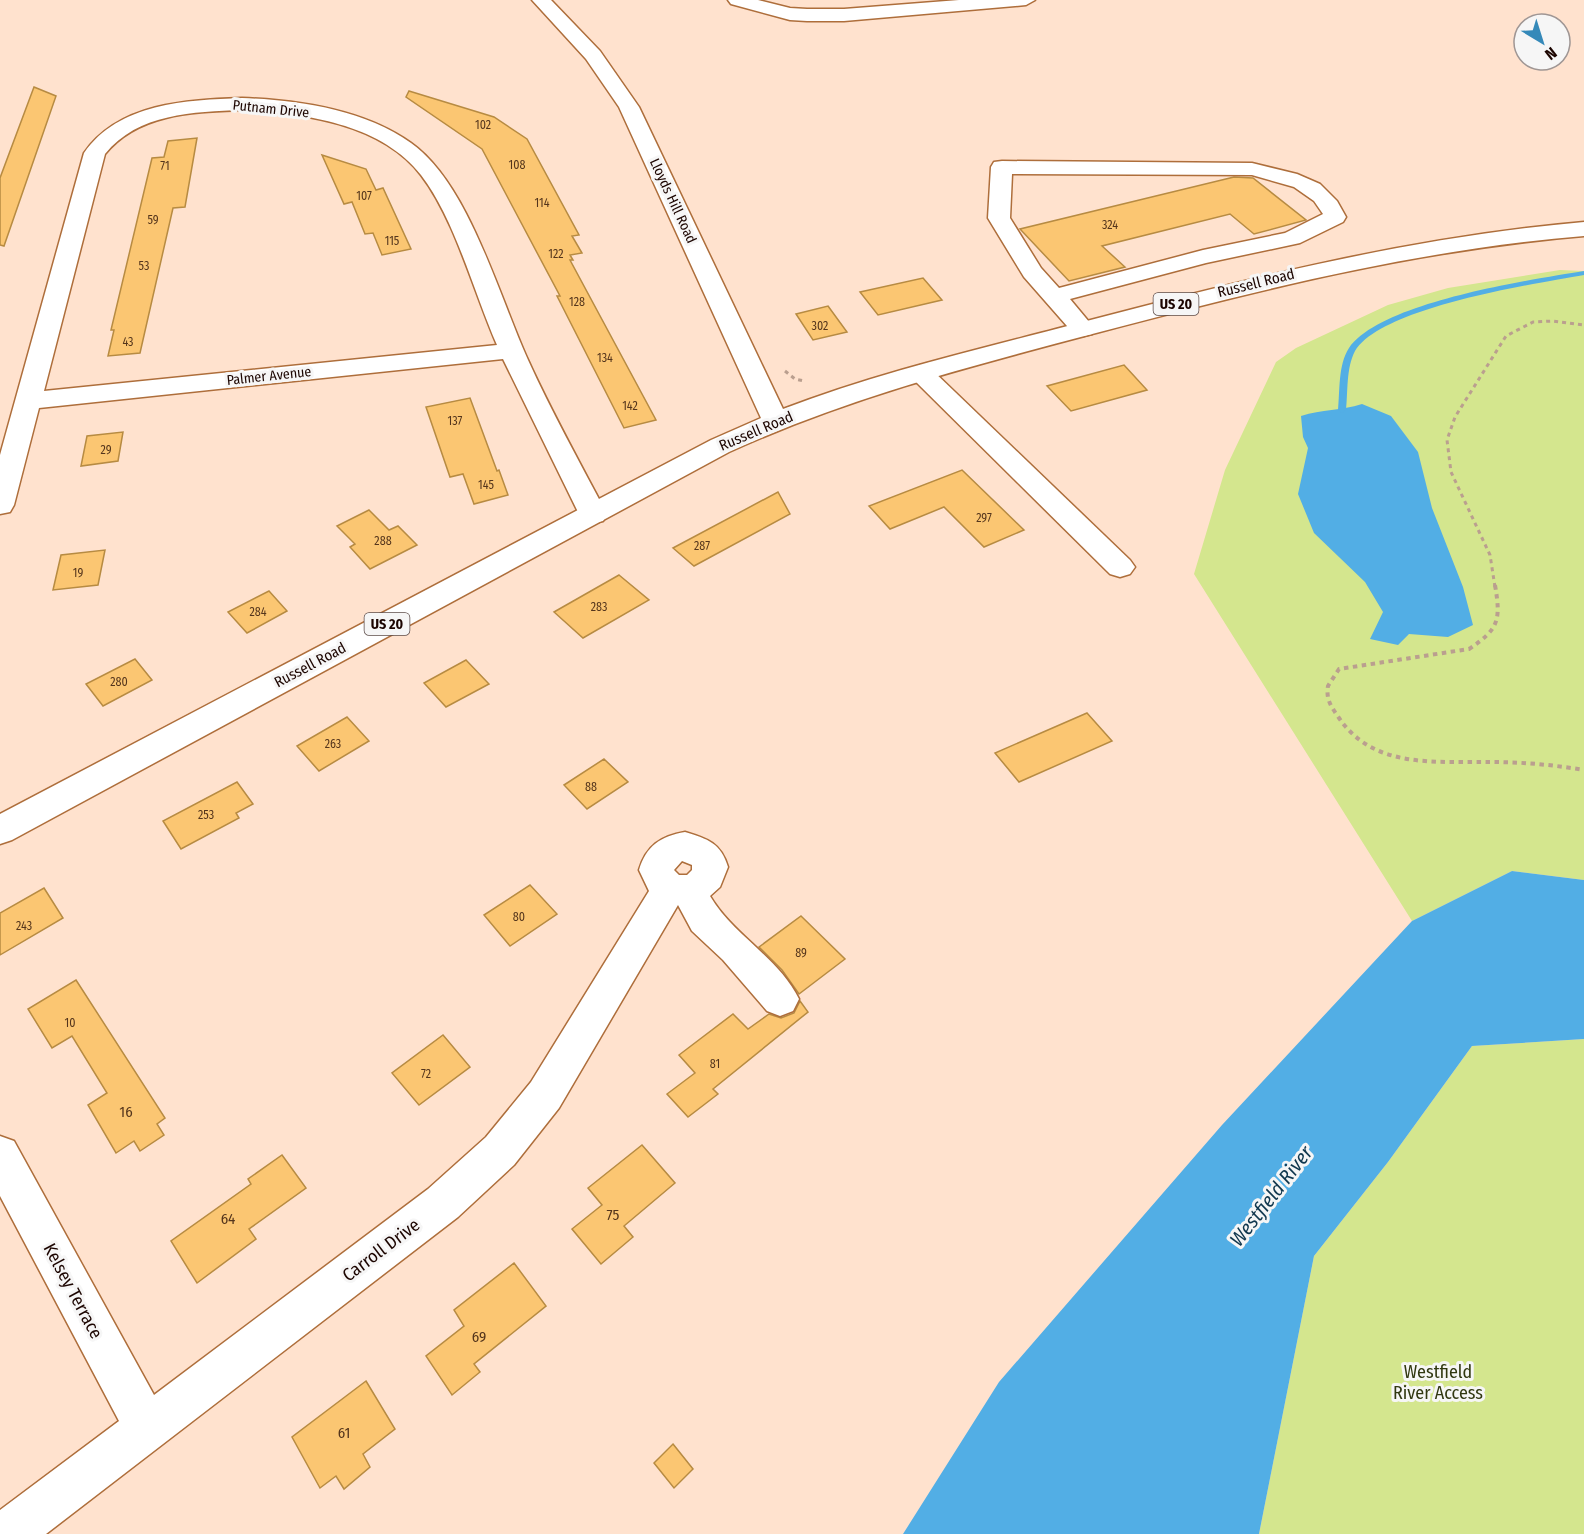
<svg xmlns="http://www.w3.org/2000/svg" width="1584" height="1534" viewBox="0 0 1584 1534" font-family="'Fira Sans Condensed',sans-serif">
<rect width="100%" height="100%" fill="#ffe2ce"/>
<g fill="#d4e68e">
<path d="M1560,270L1584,271V880L1512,871L1412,921L1194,574L1225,470L1276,362L1296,348L1388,305L1448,288Z"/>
<path d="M1584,1039V1534H1259L1314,1256L1388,1162L1472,1046Z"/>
</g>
<g fill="#52aee5">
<path d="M1362,404L1391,416L1418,452L1432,508L1463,587L1473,625L1448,637L1409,634L1398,645L1370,639L1383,612L1365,582L1314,533L1298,494L1308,448L1303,437L1301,416C1322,409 1341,411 1362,404Z"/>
<path d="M1512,871L1584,880V1039L1472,1046L1388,1162L1314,1256L1259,1534H903L999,1382L1222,1125L1412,921Z"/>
</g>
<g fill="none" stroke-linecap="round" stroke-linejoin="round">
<path fill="#52aee5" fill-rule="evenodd" d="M1584,271V275C1533,284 1382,307 1355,351C1346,368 1348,392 1346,410L1342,413L1338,410C1340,390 1338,365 1349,348C1381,302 1529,280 1584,271Z"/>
</g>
<g fill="#fbc672" stroke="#b78b42" stroke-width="1.5">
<path d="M34,87L56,96L4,246L0,245V178Z"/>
<path d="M409,91L494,117L527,139L579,235L572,236L582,253L570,255L573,260H570L656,420L624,428L557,296H560L482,149L406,97Z"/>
<path d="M197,138L185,207L173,208L140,353L108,356L114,330H111L152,158L164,157L168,141Z"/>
<path d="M322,155L366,169L376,190L383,188L411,249L382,255L373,233L365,234L352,202L344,204Z"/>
<path d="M1234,177L1253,178L1306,220L1254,234L1230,214L1102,246L1125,267L1069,281L1020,229Z"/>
<path d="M923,278L942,300L878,315L860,292Z"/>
<path d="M828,306L847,332L813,340L796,314Z"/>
<path d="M1124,365L1147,390L1071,411L1047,386Z"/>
<path d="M470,398L497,471L499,470L508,495L474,504L463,474L450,477L426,407Z"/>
<path d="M123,432L118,461L81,466L87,436Z"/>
<path d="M962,470L1024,530L984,547L944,507L890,529L869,506Z"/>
<path d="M778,492L790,514L694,566L673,548Z"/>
<path d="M369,510L389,530L398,526L417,545L370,569L350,547L355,544L337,526Z"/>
<path d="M105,550L98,585L53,590L61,555Z"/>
<path d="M619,575L649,600L583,638L554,612Z"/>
<path d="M269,591L287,611L247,633L228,612Z"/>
<path d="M135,659L152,680L103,706L86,684Z"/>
<path d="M466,660L489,684L446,707L424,683Z"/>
<path d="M1087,713L1112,741L1019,782L995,753Z"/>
<path d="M347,717L369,741L319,771L297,746Z"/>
<path d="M604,759L628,782L587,809L564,785Z"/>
<path d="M237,782L253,804L236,813L239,818L181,849L163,821Z"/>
<path d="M530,885L557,914L510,946L484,915Z"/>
<path d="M44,888L63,918L0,955V913Z"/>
<path d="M801,916L845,959L799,994L782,970L759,947Z"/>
<path d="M76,980L165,1118L157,1124L164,1135L140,1151L134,1141L116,1153L88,1105L107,1093L72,1036L52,1048L28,1009Z"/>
<path d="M800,1001L808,1012L713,1089L718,1094L688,1117L667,1094L695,1073L679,1055L733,1014L748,1029L769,1014L781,1018L794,1013Z"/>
<path d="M443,1035L470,1067L419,1105L392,1073Z"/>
<path d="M642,1145L675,1183L624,1226L633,1237L601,1264L572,1229L602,1205L588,1188Z"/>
<path d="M282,1155L306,1188L249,1229L256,1239L197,1283L171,1241L251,1184L248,1179Z"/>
<path d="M514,1263L546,1306L474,1364L480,1372L452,1395L426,1356L464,1326L454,1310Z"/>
<path d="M366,1381L395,1429L363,1454L370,1467L344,1489L336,1476L320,1488L292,1437Z"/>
<path d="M673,1444L693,1469L674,1488L654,1463Z"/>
</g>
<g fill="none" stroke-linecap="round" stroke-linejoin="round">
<g stroke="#ae6e3b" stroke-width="3">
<g id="minor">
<path d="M728,0H758L790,8L807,9H844L959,0H1035L1026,5L844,21H807L790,20L731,4Z"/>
<path d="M242,98C298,100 363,109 411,143C469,184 499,297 528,360C552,413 580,463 607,514L603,521L593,523L583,521L579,514L503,359L39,408L14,505L10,512L0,514V455L84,153C119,103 186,100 242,98ZM242,110C302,113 381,123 421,175C455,219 474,293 497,345L44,391L105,154C138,113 194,112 242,110Z"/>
<path d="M1002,161L1252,163L1297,174L1320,184L1337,201L1346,217L1343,222L1300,243L1206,263L1070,299L1095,329L1092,334L1083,336L1074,334L1024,277L988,218L991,167L994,162ZM1012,174L1252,175L1294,187L1314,201L1323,214L1285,233L1203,250L1059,288L1041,268L1010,218Z"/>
<path d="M921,365L930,368L1130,560L1135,567L1130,574L1120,577L1110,574L912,378L908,373L912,368Z"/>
<path d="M685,832C708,839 721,843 728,867L720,887L710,896C733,935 779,958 799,999L793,1011L780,1016L767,1011L723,960L692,931L678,905L559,1108L514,1165L458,1217L46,1534H0V1510L119,1421L0,1196V1136L14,1141L154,1395L428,1189L486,1137L531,1082L649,891L639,870C646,846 661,836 685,832ZM682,861L692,865V870L687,875H679L674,870Z"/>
</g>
</g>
<g stroke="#ae6e3b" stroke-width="3">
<path id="major" d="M532,0H551L600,51L639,107L783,409C879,372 980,349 1079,323C1246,279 1411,237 1584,222V236C1415,250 1259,290 1096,333C971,366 847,398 729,452L12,840L0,844V814L711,440L761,418L619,107L586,59Z"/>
</g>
<g stroke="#ba9f8f" stroke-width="3" stroke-dasharray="4 4" stroke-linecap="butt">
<path d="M785,371L795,379L804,381"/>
<path d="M1495,587L1490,555L1451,472L1447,440L1455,417L1506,336L1533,322L1553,321L1584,325"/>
</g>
<path stroke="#ba9f8f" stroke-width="4" stroke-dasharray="4.5 4.5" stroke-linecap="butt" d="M1495,585C1501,620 1499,629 1469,649L1339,669L1328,686C1326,698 1330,705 1337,715C1372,770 1435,761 1492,762C1523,762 1554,765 1584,770"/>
<use href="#minor" fill="#fff" fill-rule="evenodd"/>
<use href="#major" fill="#fff" fill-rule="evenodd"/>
</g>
<g text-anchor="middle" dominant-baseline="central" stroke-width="6" stroke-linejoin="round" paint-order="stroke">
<g font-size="12" fill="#54351c">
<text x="483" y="125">102</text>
<text x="517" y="165">108</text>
<text x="165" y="166">71</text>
<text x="364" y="196">107</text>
<text x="542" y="203">114</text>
<text x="153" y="220">59</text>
<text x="1110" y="225">324</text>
<text x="392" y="241">115</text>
<text x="556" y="254">122</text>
<text x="144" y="266">53</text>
<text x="577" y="302">128</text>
<text x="820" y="326">302</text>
<text x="128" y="342">43</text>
<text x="605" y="358">134</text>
<text x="630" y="406">142</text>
<text x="455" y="421">137</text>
<text x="106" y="450">29</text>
<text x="486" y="485">145</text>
<text x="984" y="518">297</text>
<text x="383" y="541">288</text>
<text x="702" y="546">287</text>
<text x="78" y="573">19</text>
<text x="599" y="607">283</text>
<text x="258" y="612">284</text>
<text x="119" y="682">280</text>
<text x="333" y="744">263</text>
<text x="591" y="787">88</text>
<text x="206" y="815">253</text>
<text x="519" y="917">80</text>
<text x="24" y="926">243</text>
<text x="801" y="953">89</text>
<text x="70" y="1023">10</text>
<text x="715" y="1064">81</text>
<text x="426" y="1074">72</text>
</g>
<g font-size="14" fill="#1c0500" stroke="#f6f6f6">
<text transform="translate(271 109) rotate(6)">Putnam Drive</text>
<text transform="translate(673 201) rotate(65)">Lloyds Hill Road</text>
<text transform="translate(269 376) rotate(-6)">Palmer Avenue</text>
</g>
<g fill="#f6f6f6" stroke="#5d4d4a" stroke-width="1.5">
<rect x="1153.5" y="293" width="45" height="22" rx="4.5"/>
<rect x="364.5" y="613" width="45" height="22" rx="4.5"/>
</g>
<g font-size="14" font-weight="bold" fill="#1c0500">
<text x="1176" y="304">US 20</text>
<text x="387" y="624">US 20</text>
</g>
<g font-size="15" fill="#1c0500" stroke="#f6f6f6">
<text transform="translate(1256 283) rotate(-14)">Russell Road</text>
<text transform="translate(756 431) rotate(-23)">Russell Road</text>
<text transform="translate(310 665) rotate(-28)">Russell Road</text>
</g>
<g font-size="15" fill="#54351c">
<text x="126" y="1112">16</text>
<text x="613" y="1215">75</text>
<text x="228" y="1219">64</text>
<text x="479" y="1337">69</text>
<text x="344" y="1433">61</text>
</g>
<g font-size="18" fill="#1c0500" stroke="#f6f6f6">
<text transform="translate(381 1250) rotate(-37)">Carroll Drive</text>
<text transform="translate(73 1291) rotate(62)">Kelsey Terrace</text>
</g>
<g font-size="18" fill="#313811" stroke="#f6f6f6">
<text x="1438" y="1372">Westfield<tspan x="1438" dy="21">River Access</tspan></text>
</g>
<g font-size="20" font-style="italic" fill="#10374e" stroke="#f6f6f6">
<text transform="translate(1271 1196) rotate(-52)">Westfield River</text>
</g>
</g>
<g transform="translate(1542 42) rotate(142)"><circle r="28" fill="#f6f6f6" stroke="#9f9694" stroke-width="1.5"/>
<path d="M0-4.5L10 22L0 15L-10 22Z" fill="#3589b9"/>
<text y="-9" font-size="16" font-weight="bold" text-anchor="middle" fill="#1c0500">N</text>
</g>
</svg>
